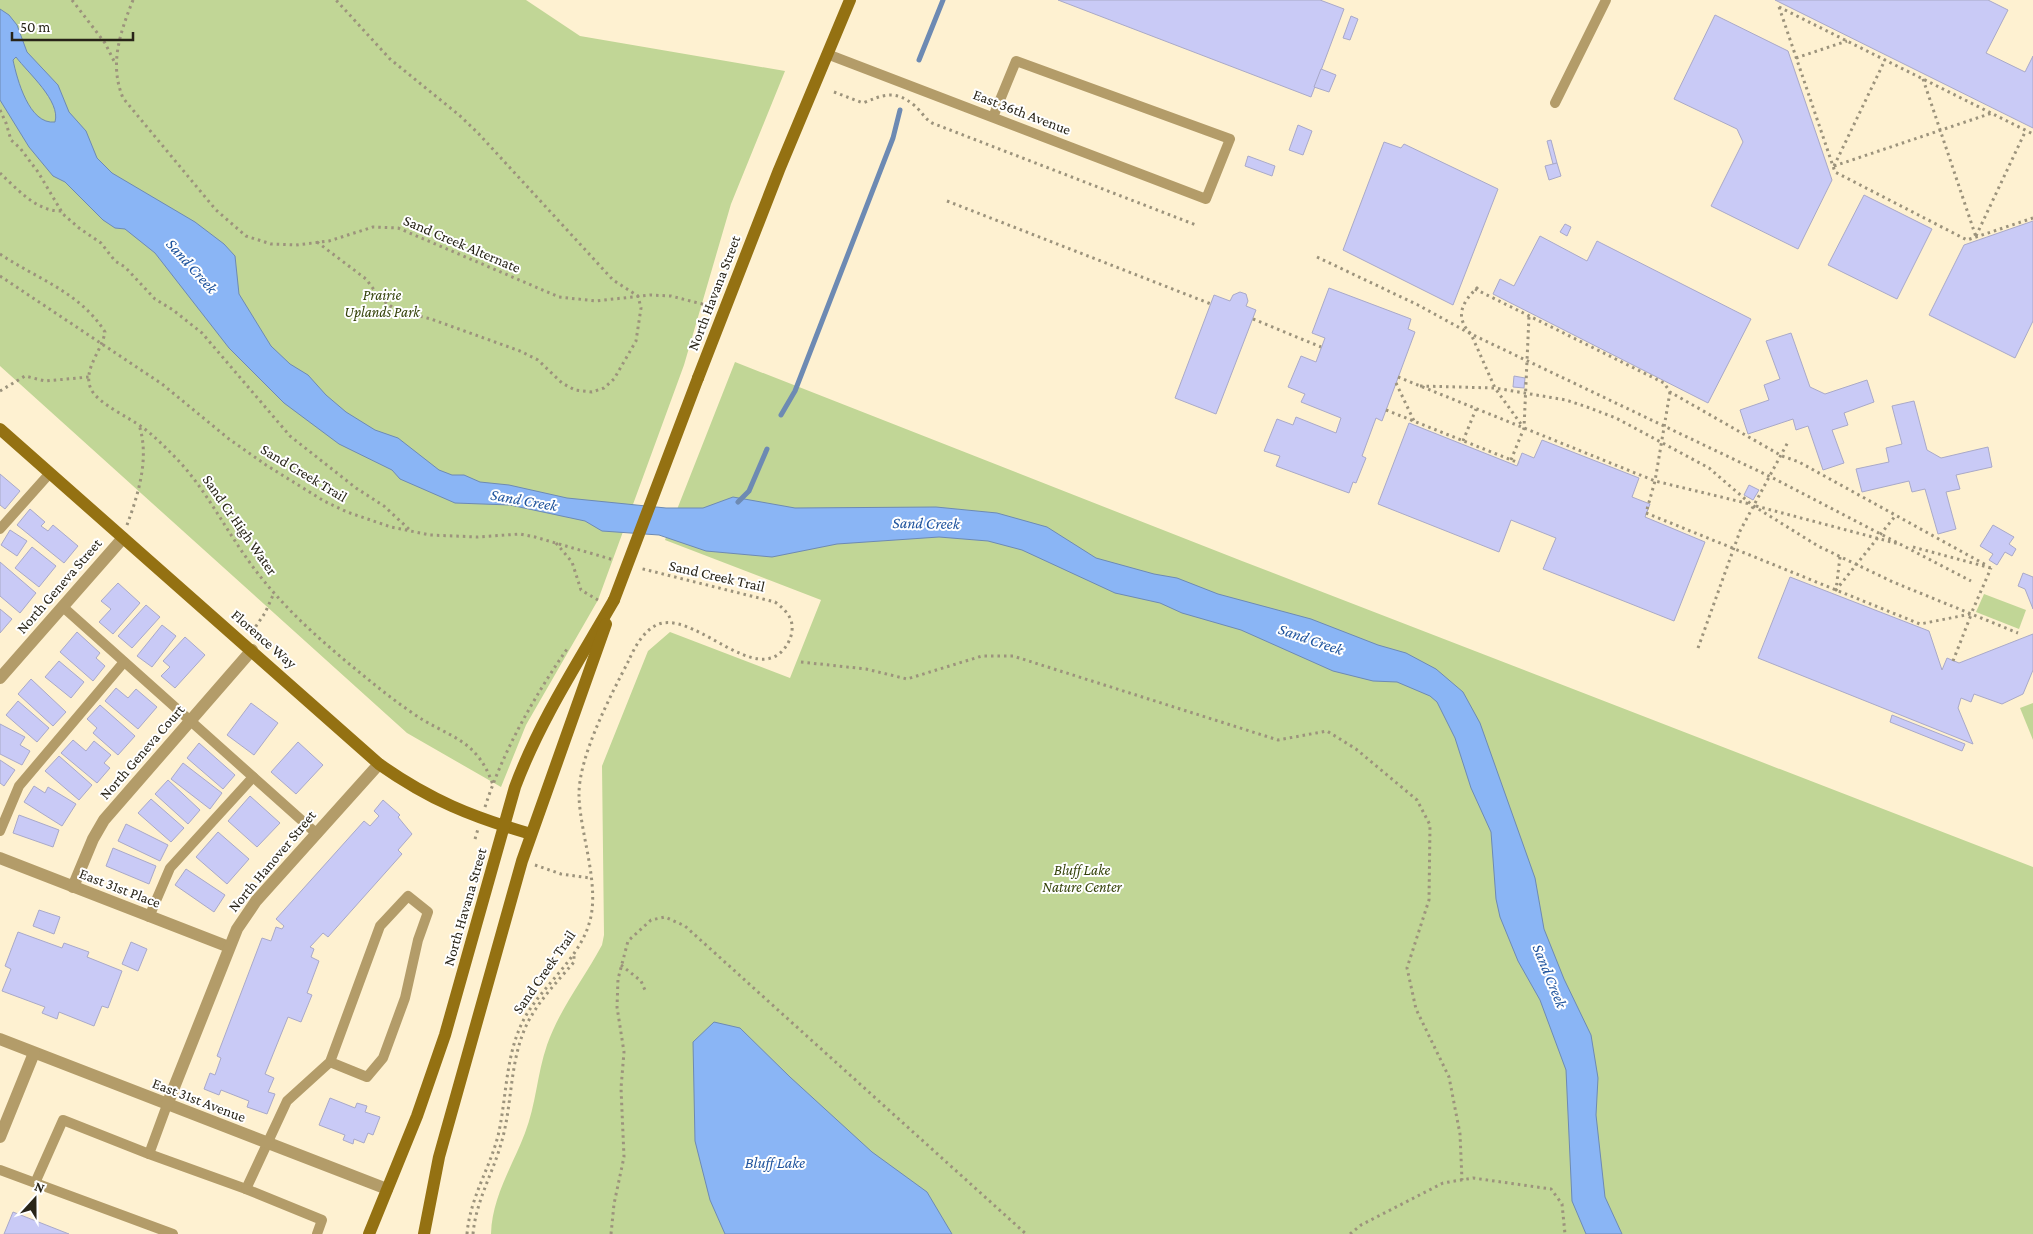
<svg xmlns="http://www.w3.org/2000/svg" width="2033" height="1234" viewBox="0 0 2033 1234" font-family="'Crimson Pro',serif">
<rect width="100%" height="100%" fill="#fef1d1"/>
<g fill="#c1d696">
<path d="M0,0H526L580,36L785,71L731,204L684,365L598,600L526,725L501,787L407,733L0,366Z"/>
<path d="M735,362L1242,561L2033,867V1234H491C492,1197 512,1167 525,1133C536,1105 537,1074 547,1045C560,1008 584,979 602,945L604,935L602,766L648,651L670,632L790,678L821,600L665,540Z"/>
<path d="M1984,594L2026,610L2019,629L1976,612Z"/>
<path d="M2033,703V740L2020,708Z"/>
</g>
<g fill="#8ab5f5" stroke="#6d8ab3" fill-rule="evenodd">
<path d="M0,9L9,15L17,25L27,52L58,85L69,112L86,131L97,158L112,173L195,222L224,244L235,256L239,294L271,346L290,364L308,375L326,395L346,412L375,430L398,438L439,470L452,475H464L480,482L509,485L567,498L666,508H703L733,497L795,508L936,507L997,513L1047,527L1096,558L1154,574L1177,578L1218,594L1311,619L1378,645L1406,653L1436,669L1463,692L1480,723L1535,878L1544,929L1564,979L1591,1035L1598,1078L1596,1115L1605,1197L1622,1234H1586L1572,1201L1566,1070L1540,1000L1518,961L1500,917L1496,899L1491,832L1471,788L1455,738L1437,702L1430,696L1397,682L1373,681L1333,671L1241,630L1182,613L1160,603L1115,593L1022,550L988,541L939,537L837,544L772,557L706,551L659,535L602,531L585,521L510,505L455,503L400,479L392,470L339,444L284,403L229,348L155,253L125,229L115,228L103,220L65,182L53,176L29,147L0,100ZM16,57C28,73 61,101 55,122C29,125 17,79 13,60Z"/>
<path d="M714,1022L740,1028L790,1077L872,1152L927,1192L952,1234H725L710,1200L695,1141L693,1042Z"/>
</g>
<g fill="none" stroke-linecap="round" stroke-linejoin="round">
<g stroke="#6d8ab3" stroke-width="5">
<path d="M919,60L943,0"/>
<path d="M781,415L795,391L893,138L900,110"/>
<path d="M738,502L749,491L767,449"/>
</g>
</g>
<g fill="#c9caf6" stroke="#a9a9c8">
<path d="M1058,0H1320L1344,9L1311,97Z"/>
<path d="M1775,0H1988L2008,10L1986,53L2025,72L2033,56V128Z"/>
<path d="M1715,15L1788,51L1832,180L1798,249L1711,206L1743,142L1737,129L1674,99Z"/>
<path d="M1351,16L1358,19L1350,40L1343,38Z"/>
<path d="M1321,69L1336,75L1329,92L1314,87Z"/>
<path d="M1298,125L1312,131L1303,155L1289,150Z"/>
<path d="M1551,140L1557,163L1553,164L1547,141Z"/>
<path d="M1384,142L1401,148L1404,144L1498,189L1453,305L1343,250Z"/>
<path d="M1248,156L1275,166L1272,176L1245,166Z"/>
<path d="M1557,163L1561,176L1549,180L1545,166Z"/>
<path d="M1864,195L1932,229L1897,299L1828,265Z"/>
<path d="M2033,221V321L2015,358L1929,315L1964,245Z"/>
<path d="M1565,224L1571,227L1567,236L1560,232Z"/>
<path d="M1540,236L1587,261L1597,241L1751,319L1708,403L1493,294L1500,279L1514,286Z"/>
<path d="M1329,288L1411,319L1408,329L1415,332L1382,421L1376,418L1362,456L1366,458L1356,483L1353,482L1349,493L1276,466L1280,456L1264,451L1277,419L1293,425L1296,417L1336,433L1341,418L1301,402L1305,394L1288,387L1301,356L1316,362L1325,338L1312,333Z"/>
<path d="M1240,292L1246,294L1248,301L1246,306L1256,310L1216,414L1175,398L1214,295L1230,301L1233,295Z"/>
<path d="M1791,333L1810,387L1825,394L1867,380L1874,402L1844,413L1848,425L1832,430L1844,463L1823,470L1808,426L1796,430L1793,419L1748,434L1740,410L1769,400L1764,385L1780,379L1766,341Z"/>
<path d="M1514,376L1525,378L1524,388L1513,387Z"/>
<path d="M1914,401L1927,450L1941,458L1988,447L1992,467L1956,475L1960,489L1946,492L1956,529L1938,534L1925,489L1912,492L1909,481L1862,492L1856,469L1889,462L1886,448L1902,444L1892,406Z"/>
<path d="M1409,423L1517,466L1522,453L1534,458L1542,440L1639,478L1632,497L1650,504L1645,517L1705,542L1674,621L1543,569L1556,538L1511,520L1499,552L1378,504Z"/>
<path d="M0,474L20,491L5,509L0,505Z"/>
<path d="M1749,485L1759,490L1753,500L1744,495Z"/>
<path d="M30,509L45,522L41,526L48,531L53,525L78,546L64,563L17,525Z"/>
<path d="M1993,525L2014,537L2009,544L2016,549L2012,556L2005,552L1997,565L1989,560L1993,554L1980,546Z"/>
<path d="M10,530L27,541L17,556L1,545Z"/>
<path d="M32,547L56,566L39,587L15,568Z"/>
<path d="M0,562L36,593L20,613L0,596Z"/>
<path d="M2023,573L2033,577V609L2025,589L2018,586Z"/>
<path d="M1790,577L1929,631L1942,670L1947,658L1959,663L2033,634V670L2023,694L2002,704L1974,694L1971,702L1961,698L1958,708L1973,744L1758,658Z"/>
<path d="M118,583L140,603L113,634L99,622L111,609L101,601Z"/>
<path d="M146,605L160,617L132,648L118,636Z"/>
<path d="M0,609L12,619L0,633Z"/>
<path d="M162,625L176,636L152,667L137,656Z"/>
<path d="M77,632L100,653L96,658L105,666L93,681L60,652Z"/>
<path d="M185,637L205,655L175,688L161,676L170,667L163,661Z"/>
<path d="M59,661L84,682L71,698L45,677Z"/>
<path d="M31,679L66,712L53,726L18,694Z"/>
<path d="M116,688L128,698L136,689L157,707L138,729L105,701Z"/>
<path d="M18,701L49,728L37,742L6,715Z"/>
<path d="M251,703L278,723L254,755L227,735Z"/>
<path d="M100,705L135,736L118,755L93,733L97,728L87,719Z"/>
<path d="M1892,715L1965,744L1962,751L1890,722Z"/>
<path d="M0,724L25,737L20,745L30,751L22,765L0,754Z"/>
<path d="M73,740L86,751L94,741L111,755L104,763L110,768L97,783L61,753Z"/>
<path d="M298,742L323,765L296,794L271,772Z"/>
<path d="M199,743L235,775L223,789L187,758Z"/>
<path d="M59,756L92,785L79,800L45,771Z"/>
<path d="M0,760L15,770L4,786L0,783Z"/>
<path d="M183,763L222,793L210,809L171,779Z"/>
<path d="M168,780L200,810L188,824L155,794Z"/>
<path d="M34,786L45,793L48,787L76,804L62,826L24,802Z"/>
<path d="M250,796L280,823L257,847L228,821Z"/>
<path d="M151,799L184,828L171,842L138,813Z"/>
<path d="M383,800L400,815L398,817L412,834L398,850L402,854L328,937L323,933L310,947L314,949L311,957L319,961L307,993L312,995L301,1022L288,1017L265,1074L274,1078L268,1092L275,1094L267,1114L247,1107L249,1101L221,1090L219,1095L204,1089L210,1073L215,1075L221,1058L217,1056L262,938L271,941L276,927L282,929L284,926L276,919L364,821L370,826L379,816L374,811Z"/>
<path d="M19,815L59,830L53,847L13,833Z"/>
<path d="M126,824L168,845L160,861L118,841Z"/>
<path d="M218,832L249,859L227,884L196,857Z"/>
<path d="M113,848L156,866L149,884L106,866Z"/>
<path d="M186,869L225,895L214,912L175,885Z"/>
<path d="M39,910L60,917L54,934L33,926Z"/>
<path d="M18,932L62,948L64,943L89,952L87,957L122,971L108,1008L102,1006L94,1026L59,1012L57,1019L42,1013L45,1007L2,991L11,969L5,966Z"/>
<path d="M131,942L147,949L138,971L122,964Z"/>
<path d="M330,1098L355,1108L357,1103L367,1106L365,1112L380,1117L373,1135L368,1133L364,1143L354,1139L353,1144L343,1140L345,1135L319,1125Z"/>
<path d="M13,1212L69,1234H4Z"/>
</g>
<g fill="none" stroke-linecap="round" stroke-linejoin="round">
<g stroke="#9c937c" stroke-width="3" stroke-dasharray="2.5 4" stroke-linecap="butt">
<path d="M72,0L105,43L115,63"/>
<path d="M133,0C120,33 109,64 123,98L216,210L246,236L271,244L296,245L329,241L373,227L398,228L559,297L596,301L650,295L671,296L710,306V309"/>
<path d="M1779,7L1835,172L1967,240L2033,218"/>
<path d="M1779,7L2033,134"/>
<path d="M1796,58L1847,41"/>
<path d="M1923,79L1976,237"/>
<path d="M834,92L863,103C883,95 895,89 915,106C921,111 925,119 932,123L1196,225"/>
<path d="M0,110L6,123L11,140L20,148L38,172L63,214L79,228L101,243L115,261L125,267L155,299L173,310L202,333L290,436L356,488L384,506L412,532"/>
<path d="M1834,166L1992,113"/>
<path d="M1834,166L1885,60"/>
<path d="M0,173C17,189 37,212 62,211"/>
<path d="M947,201L1211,304"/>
<path d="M1976,236L2026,130"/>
<path d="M317,242L366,279L381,299L396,310L431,319L520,351L538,360L562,383L575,390L592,392L604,388L614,379L636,341L641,308L638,296L613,280L478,133L459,115L390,59L336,0"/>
<path d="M0,254C37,279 80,292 105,332C102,351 82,370 91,389C97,403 130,418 142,427C153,435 162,444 171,453C203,484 222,524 248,560C276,600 311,632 348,663C369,680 389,697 411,712C447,738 476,736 493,785"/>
<path d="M1317,257L1418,305L1471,334L1771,477L1971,581"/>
<path d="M0,276L162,384L229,439L266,465L324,501L347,512L391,527L430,535L478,537L520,534L535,537L614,560"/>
<path d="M1478,287C1462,302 1454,317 1471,334L1495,388L1523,427"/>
<path d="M1475,289L1664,383L1670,392L1782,456L1799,462L1986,565"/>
<path d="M1253,319L1321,347"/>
<path d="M1398,377L1655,481L1750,504"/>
<path d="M1396,383L1414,421"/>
<path d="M1420,386L1495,388L1566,400L1587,407L1616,418L1709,468L1752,505L1818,546L1893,582L2018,633"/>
<path d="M0,391L25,376L45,381L89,377"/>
<path d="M1670,392L1655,481L1646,513L1920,624L1971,614L1991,568"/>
<path d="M1386,410L1519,463"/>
<path d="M1463,441L1476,409"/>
<path d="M1511,460L1524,428L1529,316"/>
<path d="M1756,506L1899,544"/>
<path d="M127,525C138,495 150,458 139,425"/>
<path d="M556,543L572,562L581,590L598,600"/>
<path d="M1913,547L1991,568"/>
<path d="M1840,557L1836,590L1896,515"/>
<path d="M252,632L265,613L274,593"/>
<path d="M1698,648L1740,531L1788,442"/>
<path d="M1953,661L1971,615"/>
<path d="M801,662L866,669L907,679L982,656H1013L1278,740L1327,731L1356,749L1417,800L1430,825L1429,900L1407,968L1416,1009L1449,1077L1460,1134L1462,1180"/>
<path d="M485,807C503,751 534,697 567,649"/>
<path d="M475,839L478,829"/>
<path d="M535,865L561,874L590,878"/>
<path d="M621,965L641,981L645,990"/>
<path d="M467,1234C470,1198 489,1170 498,1136C507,1097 505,1055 524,1019C542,986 578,960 589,924C601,887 580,834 579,796C578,757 611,695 629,660C635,646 646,626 663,623C700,617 755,684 784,649C789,643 793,634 792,625C791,615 783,608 775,602L639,568"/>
<path d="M473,1234C476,1201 492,1175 501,1144C513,1104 509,1059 528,1022C540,999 558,981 574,962V953"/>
<path d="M611,1234L614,1204L624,1157L621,1088L624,1052L617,1007L618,979L628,941L651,920L665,917L685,926L1026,1234"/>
<path d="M1350,1234L1361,1225L1443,1183L1473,1178L1551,1189L1562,1204L1565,1234"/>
</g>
<g stroke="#b39c69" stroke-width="10">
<path d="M827,54L1206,199L1230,139L1016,61L993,117"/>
<path d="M1555,103L1606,0"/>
<path d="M0,529L50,473"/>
<path d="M63,607L317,834"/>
<path d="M0,831L19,786L124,662"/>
<path d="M149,917L170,868L253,777"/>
<path d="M167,1105L149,1154L246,1189L287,1101L330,1062L380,926L408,896L428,912L418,940L405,998L383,1058L367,1077L330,1062"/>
<path d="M0,1170L173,1234"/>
<path d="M35,1183L63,1120L149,1154"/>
<path d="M246,1189L322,1220L317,1234"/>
</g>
<g stroke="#b39c69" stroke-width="12">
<path d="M0,678L123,538"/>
<path d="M0,858L229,947"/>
<path d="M73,887L93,839L104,820L252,650"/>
<path d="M0,1039L387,1189"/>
<path d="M167,1105L237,929L256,901L379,764"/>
<path d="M0,1137L34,1053"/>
</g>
<g stroke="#947112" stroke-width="12">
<path d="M698,378L779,170L850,0"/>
<path d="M0,429L379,764C430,800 472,817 531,834"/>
<path d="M369,1234L417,1116L445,1035L515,787C540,720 579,661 614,600"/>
<path d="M424,1234L439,1157L522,861L606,624"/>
</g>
<path stroke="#947112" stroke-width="12" d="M614,600L698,378"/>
</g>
<g text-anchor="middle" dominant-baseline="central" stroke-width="4" stroke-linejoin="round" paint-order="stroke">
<g font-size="15" fill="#282418" stroke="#fff">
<text transform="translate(1022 112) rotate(21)">East 36th Avenue</text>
<text transform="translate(462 244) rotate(23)">Sand Creek Alternate</text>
<text transform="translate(714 293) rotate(-69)">North Havana Street</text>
<text transform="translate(304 473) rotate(31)">Sand Creek Trail</text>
<text transform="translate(240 525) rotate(55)">Sand Cr High Water</text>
<text transform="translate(717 576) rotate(13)">Sand Creek Trail</text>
<text transform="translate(59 586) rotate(-49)">North Geneva Street</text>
<text transform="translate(264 639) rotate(41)">Florence Way</text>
<text transform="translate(142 752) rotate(-49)">North Geneva Court</text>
<text transform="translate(272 861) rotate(-50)">North Hanover Street</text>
<text transform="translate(120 888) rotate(21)">East 31st Place</text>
<text transform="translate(465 907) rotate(-74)">North Havana Street</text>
<text transform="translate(544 972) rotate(-55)">Sand Creek Trail</text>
<text transform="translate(199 1100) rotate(21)">East 31st Avenue</text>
</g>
<g font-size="15" font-style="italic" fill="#344209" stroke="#fff">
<text x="382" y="295">Prairie<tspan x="382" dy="17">Uplands Park</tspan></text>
<text x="1082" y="870">Bluff Lake<tspan x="1082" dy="17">Nature Center</tspan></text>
</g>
<g font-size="16" font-style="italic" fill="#1e539d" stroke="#fff">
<text transform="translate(192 266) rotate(48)">Sand Creek</text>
<text transform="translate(524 500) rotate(10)">Sand Creek</text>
<text transform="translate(926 523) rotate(1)">Sand Creek</text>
<text transform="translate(1311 639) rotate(19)">Sand Creek</text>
<text transform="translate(1550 976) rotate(68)">Sand Creek</text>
<text x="775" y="1162">Bluff Lake</text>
</g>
</g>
<g transform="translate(35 1199) rotate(21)" stroke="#ffffff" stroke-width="4" paint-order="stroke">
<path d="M0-4L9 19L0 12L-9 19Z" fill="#282418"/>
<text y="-8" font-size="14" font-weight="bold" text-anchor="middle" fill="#282418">N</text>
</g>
<path d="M12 32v8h121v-8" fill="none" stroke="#282418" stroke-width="2.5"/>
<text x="20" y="32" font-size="15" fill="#282418" stroke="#ffffff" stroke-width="4" paint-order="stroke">50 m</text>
</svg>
